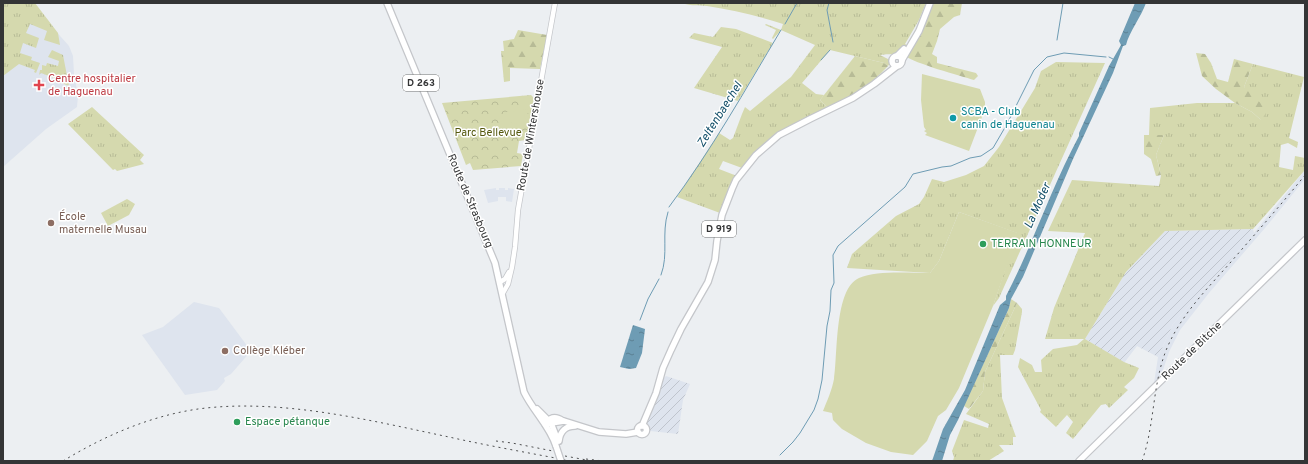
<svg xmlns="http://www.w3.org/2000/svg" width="1308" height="464" viewBox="0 0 1308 464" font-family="Overpass,sans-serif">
<defs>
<pattern id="industrial-furrows" width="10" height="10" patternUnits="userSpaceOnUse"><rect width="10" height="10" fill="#dee4ee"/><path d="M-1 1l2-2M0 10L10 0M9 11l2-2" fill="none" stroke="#bfc4cd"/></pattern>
<pattern id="grass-tufts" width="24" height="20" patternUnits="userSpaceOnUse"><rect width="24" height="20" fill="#d5d9ae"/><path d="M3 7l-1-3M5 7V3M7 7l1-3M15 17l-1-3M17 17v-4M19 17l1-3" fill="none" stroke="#b7bb96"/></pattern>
<pattern id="forest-firs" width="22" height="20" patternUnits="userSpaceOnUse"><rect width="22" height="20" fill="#d5d9ae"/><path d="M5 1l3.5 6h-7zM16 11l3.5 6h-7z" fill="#b7bb96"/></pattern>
<pattern id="park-crowns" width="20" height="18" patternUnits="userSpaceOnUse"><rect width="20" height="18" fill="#d5d9ae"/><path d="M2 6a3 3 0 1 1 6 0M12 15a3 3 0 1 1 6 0" fill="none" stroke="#b7bb96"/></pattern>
<pattern id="water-ripples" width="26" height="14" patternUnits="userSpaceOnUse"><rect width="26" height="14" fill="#6e9cb4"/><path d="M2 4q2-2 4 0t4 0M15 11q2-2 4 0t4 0" fill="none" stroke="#5b8093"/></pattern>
</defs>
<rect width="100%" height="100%" fill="#eceff2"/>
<g fill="#dee4ee">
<path d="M3,3L53,28L69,46L73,56L74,74L78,96L77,107L46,129L3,167Z"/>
<path d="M1305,170V179L1265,228L1209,293L1180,330L1169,352L1161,376L1154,383L1158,357L1173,324L1254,233Z"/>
<path d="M496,188V190H499V188H505V190H508V188L514,189L512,202L506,201V197H498V201L488,203L484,190Z"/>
<path d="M194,302L219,308L251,351L231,374L224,378L225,381L217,390L185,395L142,335L163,327Z"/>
</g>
<g fill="url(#industrial-furrows)">
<path d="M1253,229L1254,233L1173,324L1158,357L1137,346L1124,363L1085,339L1126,272L1165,231Z"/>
<path d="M666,376L690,384L683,400L678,434L650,431L646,423L664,378Z"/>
</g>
<g fill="url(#grass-tufts)">
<path d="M3,3H35L58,33L60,45L44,40L47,31L30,24L26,33L39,38L36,48L23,43L20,53L32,57L31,60L40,63L36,73L34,72L35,70L19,64L3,76Z"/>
<path d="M686,3H926L919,20L905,44L907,45C897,57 893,53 880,55L890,60V63L888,66L884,63L830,50L802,83L816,94L824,95L820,100L828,108L800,120V121C777,133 758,147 742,168L723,161L719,169L737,176L720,213L677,197L719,133L730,140L733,138L742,114L745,107L750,111L791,77L815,45L781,30L773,39L772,38L776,30L765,25L766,24L781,30L783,24C758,16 733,10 707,6C699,5 692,6 685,4Z"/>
<path d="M721,27L736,29L773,43L738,101L694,88L722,47L689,38L694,33L713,37Z"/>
<path d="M52,50L63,55L69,86L57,81V79L41,73L39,75L40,70H42V65L46,66L47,63L58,66L59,61L48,57Z"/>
<path d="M1056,62L1105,63L999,298L993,306L1017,233L959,212L939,261L930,273L847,268L852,254L896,216L919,204L924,197L932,179L944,182L966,175L984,166L999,147L1035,88L1041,71Z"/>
<path d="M1253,64L1304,77L1289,138L1298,142L1297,148L1288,143L1281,145L1279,167L1293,170L1295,156L1305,158V170L1253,229L1165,231L1126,272L1085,339L1124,362L1139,368L1134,378L1124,387L1128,390L1109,408L1106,404L1101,405L1073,439L1066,433L1073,422L1067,415L1056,427L1040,412L1041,410L1018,367L1020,358L1032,365L1035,372H1042L1041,360L1053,349L1077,345L1084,339H1045L1054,308L1085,233L1048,231L1072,180L1159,186L1161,175L1156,155L1164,135H1149L1150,108L1197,103H1235L1252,112L1261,120L1244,87Z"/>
<path d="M92,107L144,155L140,160L144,164L117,171L115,169L113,170L68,124Z"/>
<path d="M127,199L135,204L129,215L108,226L101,213Z"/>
<path d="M1017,303L1022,309V312L1015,350L1013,355H1000L1002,398L1016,437H1013V445H999L1004,451L988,461H953L954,457L952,451L964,420L988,428L989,424L966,414L983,391L985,372Z"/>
</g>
<g fill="url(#forest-firs)">
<path d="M933,3H962L960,15L954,17L940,29L937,41L932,54L937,57V63L976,73L978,76L974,80C961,76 913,63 906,56L926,22Z"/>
<path d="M518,30L547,35L540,69L510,68V81L504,82L501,51H504L503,41L514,39Z"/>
<path d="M1196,53L1205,54L1211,63L1217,79L1228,82L1234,59L1253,64L1244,87L1268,110L1261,120L1252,112L1235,103L1216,89L1202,76Z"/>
<path d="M855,56L884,63L888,66C871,85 851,97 828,108L820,100Z"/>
<path d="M1144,135H1164L1156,155L1161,175L1156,176L1151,159L1144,154Z"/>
<path d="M1011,299L1017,303L985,372L983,391L969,409L964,406L1009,308Z"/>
</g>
<path fill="url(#park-crowns)" d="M531,95L534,98L526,140L519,141L517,153L523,154L521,166L473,170L470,163L466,165L442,103Z"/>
<g fill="#d5d9ae">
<path d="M922,74L980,89L985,102V109L969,151L925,135L927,133L924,131L926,130L924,127L921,100Z"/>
<path d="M532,109V113L524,114L526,122L512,124L505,112Z"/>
<path d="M959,212L1018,233L993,306L959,388L946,410L938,416L927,441L913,455L891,452L866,443L842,429L833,420L832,413L823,411C827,401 832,390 834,379C838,355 834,289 859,278C877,270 910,273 930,273L939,261Z"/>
</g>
<g fill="url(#water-ripples)">
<path d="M1135,3H1146C1141,17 1129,32 1126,45L1123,46L1113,73L1073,159L1023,277L1011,299L1009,308L958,420L950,435L942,461H932L943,429L965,390L1000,305L1006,300V296C1033,244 1051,188 1079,136V133L1109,66L1121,45L1119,41Z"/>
<path d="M633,325L645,329L642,353L636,368L629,369L620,367Z"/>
</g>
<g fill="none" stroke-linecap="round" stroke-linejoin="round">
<g stroke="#6e9cb4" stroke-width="1">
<path d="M829,3L827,10L833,42"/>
<path d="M785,24L797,3"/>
<path d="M1057,40L1063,3"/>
<path d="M1109,57L1113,59"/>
<path d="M821,60L830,50"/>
<path d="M669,207C711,151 745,90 781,30"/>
<path d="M661,275C669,254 661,234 668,212"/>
<path d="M640,320L648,299L659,279"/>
<path d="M780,455L793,442L800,433L814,410L818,399L822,380L827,326L830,311L831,290L834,283L833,255L838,246L905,187L913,174L942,167L951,166L970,158L981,156L993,148L1007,124L1034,70L1047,57L1064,53L1106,57"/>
</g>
<g stroke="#c4c6ca" stroke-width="6">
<g id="tertiary">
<path d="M500,282L505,279L509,272"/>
<path d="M503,293L508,284L512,267L515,247L518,210L555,3"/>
</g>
</g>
<g stroke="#c4c6ca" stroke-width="8">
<g id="primary">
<path d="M387,3L495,263L524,392C533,411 550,426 556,446"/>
<circle cx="897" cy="61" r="5"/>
<path d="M897,56L904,49"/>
<path d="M902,60L919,31L930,3"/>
<path d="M537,409L551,423L558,441"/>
<path d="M547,422C552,416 557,417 563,421"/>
<path d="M545,424L564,421L599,432L626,434L638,432"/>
<circle cx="642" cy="430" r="4.5"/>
<path d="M642,426L656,393L663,368L671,350L681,329L708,282L715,260L717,241L722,215L732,189L736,180L756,155L779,135L810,119L853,98L874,84L897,66"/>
<path d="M559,441C560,431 566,426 575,426"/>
<path d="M1079,461L1305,240"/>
</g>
</g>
<use href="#tertiary" stroke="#fff" stroke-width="4.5"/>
<use href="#primary" stroke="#fff" stroke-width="5.5"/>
<g stroke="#4d4e4f" stroke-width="1" stroke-dasharray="2 4" stroke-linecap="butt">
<path d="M496,441L512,443L558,452"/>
<path d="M565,456L592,461"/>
<path d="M586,459L603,461"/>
<path d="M63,461C104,436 150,416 198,409C280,398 368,420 449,437C489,446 530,453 571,461"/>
<path d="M1142,461C1155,425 1152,384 1167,348C1181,315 1207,289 1230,263C1255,234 1281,205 1305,175"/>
</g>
<g stroke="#c4c6ca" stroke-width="8" stroke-linecap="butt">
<path id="primary-bridge" d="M556,446L561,461"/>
</g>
<use href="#primary-bridge" stroke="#fff" stroke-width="5.5"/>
</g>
<path fill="#e0444e" stroke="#fff" stroke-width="1.5" d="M37 79h4v4h4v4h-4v4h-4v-4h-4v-4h4z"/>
<circle fill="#0f9aa8" stroke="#fff" stroke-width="1.5" cx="953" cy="118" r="4"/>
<g fill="#8d6e63" stroke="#fff" stroke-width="1.5">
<circle cx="51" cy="223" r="4"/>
<circle cx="225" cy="351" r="4"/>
</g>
<g fill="#2e9e5b" stroke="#fff" stroke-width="1.5">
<circle cx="983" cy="244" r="4"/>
<circle cx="237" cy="422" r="4"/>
</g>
<g text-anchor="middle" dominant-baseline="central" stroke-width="3" stroke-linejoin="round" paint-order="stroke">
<g fill="#fff" stroke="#717272" stroke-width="1">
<rect x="403" y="75" width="36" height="16" rx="3"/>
<rect x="702" y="221" width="34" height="16" rx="3"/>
</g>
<g font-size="10" font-weight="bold" fill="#343536">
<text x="421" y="83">D 263</text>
<text x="719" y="229">D 919</text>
</g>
<g font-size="11" fill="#be3a42" stroke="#fff" text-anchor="start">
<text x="48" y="79">Centre hospitalier<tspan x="48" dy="13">de Haguenau</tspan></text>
</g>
<g font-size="11" fill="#0d838f" stroke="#fff" text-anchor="start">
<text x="961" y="112">SCBA - Club<tspan x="961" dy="13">canin de Haguenau</tspan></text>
</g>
<g font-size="11" fill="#55580e" stroke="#fff">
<text x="488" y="133">Parc Bellevue</text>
</g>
<g font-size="11" fill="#343536" stroke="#fff">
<text transform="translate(531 135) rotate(-80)">Route de Wintershouse</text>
<text transform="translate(470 201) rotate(67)">Route de Strasbourg</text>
<text transform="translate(1192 351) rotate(-44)">Route de Bitche</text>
</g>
<g font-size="11" fill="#785e54" stroke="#fff" text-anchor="start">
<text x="59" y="217">École<tspan x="59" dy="13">maternelle Musau</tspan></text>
<text x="233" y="351">Collège Kléber</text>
</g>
<g font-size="11" fill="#27864d" stroke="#fff" text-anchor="start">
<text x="991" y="244">TERRAIN HONNEUR</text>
<text x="245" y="422">Espace pétanque</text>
</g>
<g font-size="12" font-style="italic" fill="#14506a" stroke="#fff">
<text transform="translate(720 115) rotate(-58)">Zeltenbaechel</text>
<text transform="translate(1038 206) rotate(-66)">La Moder</text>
</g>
</g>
<rect width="1308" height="464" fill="none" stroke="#343536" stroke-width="8"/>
</svg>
